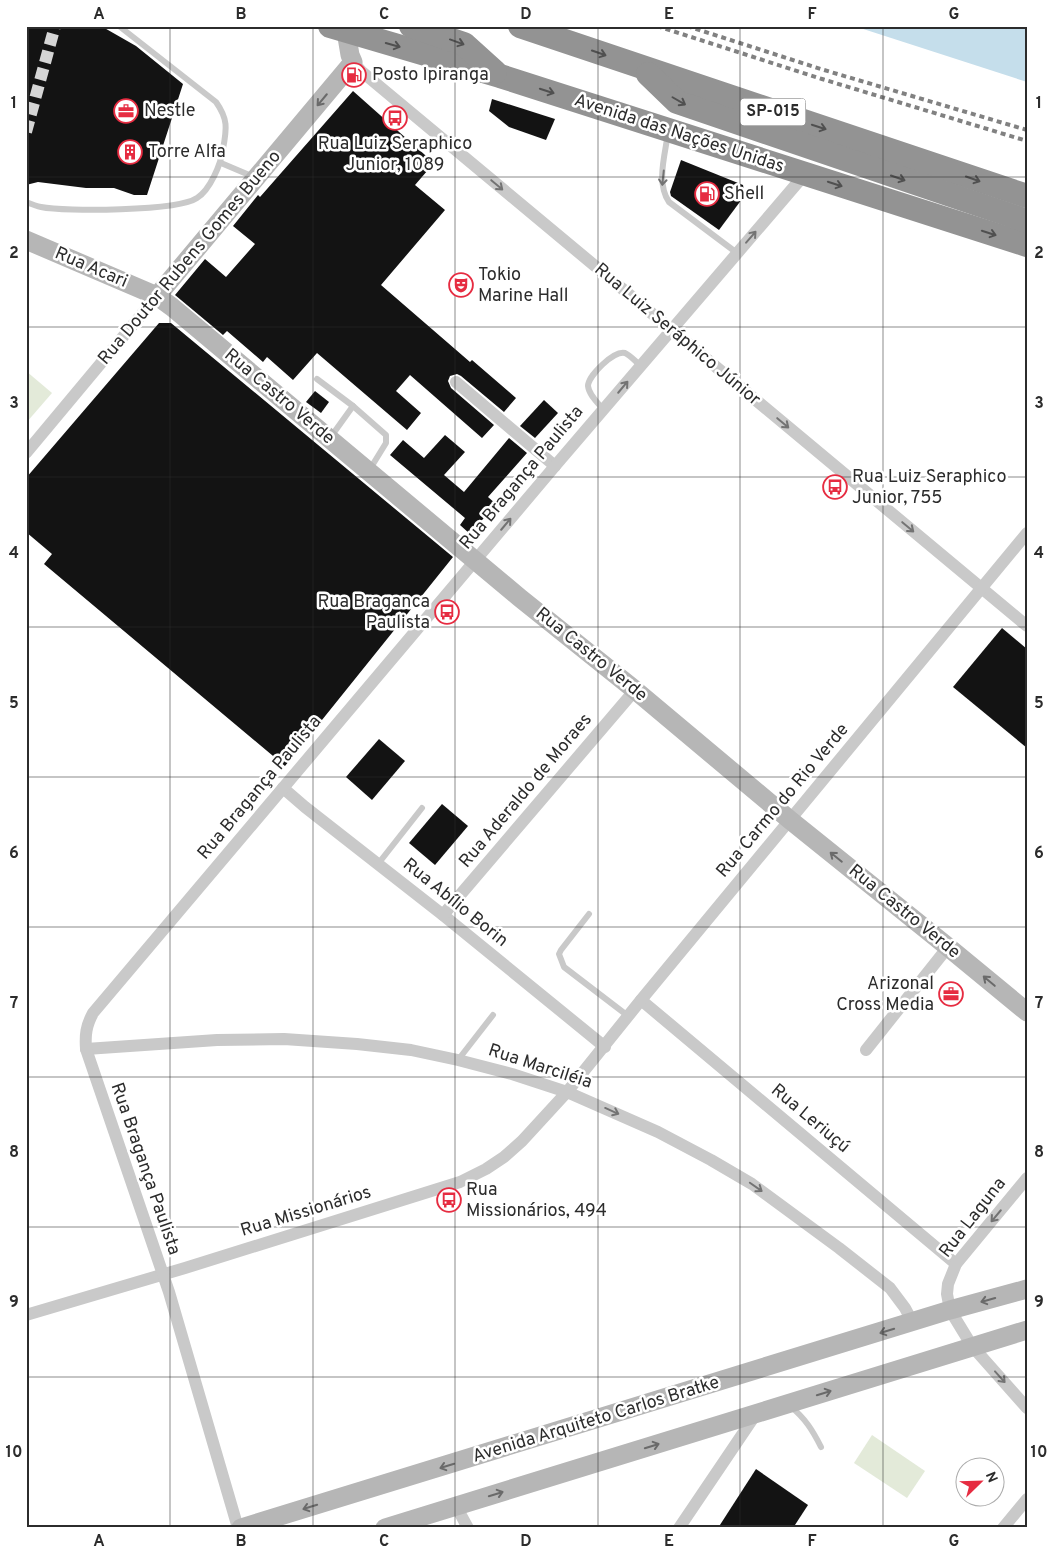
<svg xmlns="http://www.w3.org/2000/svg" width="1053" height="1554" viewBox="0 0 1053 1554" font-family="Overpass,sans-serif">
<rect width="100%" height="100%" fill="#fff"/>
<g fill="#e3ead9">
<path d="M26,371L52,393L26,423Z"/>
<path d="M872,1435L925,1471L907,1498L854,1463Z"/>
</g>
<path fill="#c5deeb" d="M854,26H1027V82Z"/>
<g fill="#131313">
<path d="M26,26H101L136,46L183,84L147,195H134L114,188H86L38,182L26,185Z"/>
<path d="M353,91L434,163L415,185L445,210L381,285L470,362L472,360L516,398L504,412L461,376L457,374L450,376L448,381L451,388L494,425L482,438L410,375L396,391L421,413L407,430L317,353L293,380L267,357L263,362L227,331L223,335L175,295L205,259L226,277L255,244L233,226L258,195L260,197Z"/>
<path d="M492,99L555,119L546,140L509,127L489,111Z"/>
<path d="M681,160L743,185L745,195L719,230L671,196L670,192Z"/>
<path d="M159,323H171L453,557L285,766L44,564L52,554L26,532V478Z"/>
<path d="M315,391L329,402L321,413L306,402Z"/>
<path d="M544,400L558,413L535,438L520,426Z"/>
<path d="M445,435L465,452L444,475L464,492L509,438L527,453L488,497L496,504L470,534L460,525L465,518L390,455L403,440L424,458Z"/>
<path d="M1002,628L1027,649V748L953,687Z"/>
<path d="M379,739L405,761L372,800L346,777Z"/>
<path d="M442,804L468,826L435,865L409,843Z"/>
<path d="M756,1469L808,1505L793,1528H718Z"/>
</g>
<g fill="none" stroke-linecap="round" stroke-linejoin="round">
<path stroke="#d5d5d5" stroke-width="12" stroke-dasharray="12 6" stroke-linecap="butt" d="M26,132L55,26"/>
<g stroke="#c9c9c9" stroke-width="6">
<path d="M668,133C665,155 656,183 669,202L737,253"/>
<path d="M221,163L254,177"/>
<path d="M26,202C31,204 36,206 41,207C65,212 178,211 197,198C210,190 221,164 223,149C227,128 228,119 216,102L119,26"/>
<path d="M317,379L353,406L330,438"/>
<path d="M353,406L386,435V443L370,469"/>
<path d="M603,409C598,403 589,395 588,386C588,376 614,350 625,353C630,355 636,362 641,366"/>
<path d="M378,864L422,808"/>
<path d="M589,914L561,950L559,954L564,967L628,1016"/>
<path d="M458,1060L493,1015"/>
<path d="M791,1407C805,1418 813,1431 821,1447"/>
</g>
<g stroke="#c9c9c9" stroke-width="12">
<path d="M353,62L361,71L1027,626"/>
<path d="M456,382L555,466"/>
<path d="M26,453L157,296"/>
<path d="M283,788L305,807L443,915L605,1047"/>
<path d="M443,915L635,690"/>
<path d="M641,1000L956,1264"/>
<path d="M86,1049L217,1040L284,1039L357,1044L411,1050L458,1060L512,1074L567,1092L658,1132L711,1160L752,1184L839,1248L890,1288L905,1308L913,1323"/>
<path d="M866,1050L948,947"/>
<path d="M1027,1178L956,1264L948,1284L947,1294L950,1310L972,1346L1027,1408"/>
<path d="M26,1315L185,1268L460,1182L486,1169L504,1157L522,1141L567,1092L641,1000L1027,533"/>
<path d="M456,1506L468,1528"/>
<path d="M238,1528L169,1292L86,1049C85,1035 86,1026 93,1013L555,466L805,174"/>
<path d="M679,1528L756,1414"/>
<path d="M1003,1528L1027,1499"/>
</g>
<g stroke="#b6b6b6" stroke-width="19">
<path d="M26,240L157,296L172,307L520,598L635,690L790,820L948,947L1027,1012"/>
<path d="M157,296L353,62L350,55L346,31"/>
<path d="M241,1528L950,1310L1027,1289"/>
<path d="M385,1528L1027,1330"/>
</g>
<g stroke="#939393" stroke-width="24">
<path d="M330,26L500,76L1027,245"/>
<path d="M411,26L464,44L495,72"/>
<path d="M520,26L1027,196"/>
<path d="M648,74L677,102L1027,221"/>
</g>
<g stroke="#818181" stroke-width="4" stroke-dasharray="5 4" stroke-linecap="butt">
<path d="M657,26L822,79L1027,141"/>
<path d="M687,26L824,70L1027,130"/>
</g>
</g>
<defs><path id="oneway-shaft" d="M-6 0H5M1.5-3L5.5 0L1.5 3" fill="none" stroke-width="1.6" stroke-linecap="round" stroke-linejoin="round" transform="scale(1.25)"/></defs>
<g stroke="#505050">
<use href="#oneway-shaft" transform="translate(457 42) rotate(20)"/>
<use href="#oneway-shaft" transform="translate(393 45) rotate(16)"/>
<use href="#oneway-shaft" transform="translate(599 53) rotate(19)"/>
<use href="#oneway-shaft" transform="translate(547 91) rotate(18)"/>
<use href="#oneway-shaft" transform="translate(679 101) rotate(30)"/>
<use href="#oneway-shaft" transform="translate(819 127) rotate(18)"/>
<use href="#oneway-shaft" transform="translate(898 178) rotate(19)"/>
<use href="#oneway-shaft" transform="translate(973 179) rotate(19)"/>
<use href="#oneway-shaft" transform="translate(835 184) rotate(18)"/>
<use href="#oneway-shaft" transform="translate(989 233) rotate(18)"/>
</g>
<g stroke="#6a6a6a">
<use href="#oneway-shaft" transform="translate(322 100) rotate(130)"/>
<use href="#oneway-shaft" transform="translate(836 857) rotate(-141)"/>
<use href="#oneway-shaft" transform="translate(989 981) rotate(-140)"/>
<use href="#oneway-shaft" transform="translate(988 1300) rotate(164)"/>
<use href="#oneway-shaft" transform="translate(887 1331) rotate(163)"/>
<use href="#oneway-shaft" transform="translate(824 1393) rotate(-17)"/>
<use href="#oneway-shaft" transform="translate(652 1446) rotate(-17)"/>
<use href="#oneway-shaft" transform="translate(447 1466) rotate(163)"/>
<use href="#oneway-shaft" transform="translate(496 1494) rotate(-17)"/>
<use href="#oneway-shaft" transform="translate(310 1507) rotate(163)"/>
</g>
<g stroke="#737373">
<use href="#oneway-shaft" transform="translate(663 178) rotate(96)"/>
<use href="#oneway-shaft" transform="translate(497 185) rotate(40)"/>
<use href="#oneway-shaft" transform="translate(751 237) rotate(-49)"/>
<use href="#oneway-shaft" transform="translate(623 387) rotate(-50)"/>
<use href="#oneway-shaft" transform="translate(783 423) rotate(40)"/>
<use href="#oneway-shaft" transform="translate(506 524) rotate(-50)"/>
<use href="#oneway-shaft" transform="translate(908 527) rotate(40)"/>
<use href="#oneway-shaft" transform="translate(612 1111) rotate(24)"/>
<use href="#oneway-shaft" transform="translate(756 1187) rotate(35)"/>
<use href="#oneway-shaft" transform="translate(996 1216) rotate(130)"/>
<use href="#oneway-shaft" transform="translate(1000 1377) rotate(48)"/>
</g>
<path fill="none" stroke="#2c2c2c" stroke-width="1" stroke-opacity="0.55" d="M170,26V1528M313,26V1528M455,26V1528M598,26V1528M740,26V1528M883,26V1528M26,177H1027M26,327H1027M26,477H1027M26,627H1027M26,777H1027M26,927H1027M26,1077H1027M26,1227H1027M26,1377H1027"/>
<defs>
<g id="fuel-ring" transform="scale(1.25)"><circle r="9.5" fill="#fff" stroke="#e62c41" stroke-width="1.5"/><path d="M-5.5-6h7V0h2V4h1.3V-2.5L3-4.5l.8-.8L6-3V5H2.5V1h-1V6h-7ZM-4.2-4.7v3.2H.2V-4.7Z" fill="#e62c41"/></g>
<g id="office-ring" transform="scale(1.25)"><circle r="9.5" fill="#fff" stroke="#e62c41" stroke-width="1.5"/><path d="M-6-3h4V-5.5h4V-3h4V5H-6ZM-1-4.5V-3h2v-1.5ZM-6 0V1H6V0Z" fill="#e62c41"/></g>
<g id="bus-ring" transform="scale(1.25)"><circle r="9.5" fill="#fff" stroke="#e62c41" stroke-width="1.5"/><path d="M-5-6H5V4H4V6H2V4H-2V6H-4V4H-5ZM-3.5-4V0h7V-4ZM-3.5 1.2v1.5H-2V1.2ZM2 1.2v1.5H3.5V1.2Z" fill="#e62c41"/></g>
<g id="building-ring" transform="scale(1.25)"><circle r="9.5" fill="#fff" stroke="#e62c41" stroke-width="1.5"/><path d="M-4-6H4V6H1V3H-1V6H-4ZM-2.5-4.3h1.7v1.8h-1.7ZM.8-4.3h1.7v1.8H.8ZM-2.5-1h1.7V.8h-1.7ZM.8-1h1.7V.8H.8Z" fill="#e62c41"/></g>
<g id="theatre-ring" transform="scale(1.25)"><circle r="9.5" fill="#fff" stroke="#e62c41" stroke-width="1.5"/><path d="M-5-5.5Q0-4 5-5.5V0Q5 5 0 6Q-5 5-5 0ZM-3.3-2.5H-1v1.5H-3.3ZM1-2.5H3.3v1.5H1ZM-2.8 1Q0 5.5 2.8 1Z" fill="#e62c41"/></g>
</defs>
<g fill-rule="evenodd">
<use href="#fuel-ring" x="354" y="75"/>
<use href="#office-ring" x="126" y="111"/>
<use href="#bus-ring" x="395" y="118"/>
<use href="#building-ring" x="130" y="152"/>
<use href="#fuel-ring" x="707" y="194"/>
<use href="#theatre-ring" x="461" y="285"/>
<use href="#bus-ring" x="835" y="487"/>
<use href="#bus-ring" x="447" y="612"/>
<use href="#office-ring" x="951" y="994"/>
<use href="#bus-ring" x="449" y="1200"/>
</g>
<g text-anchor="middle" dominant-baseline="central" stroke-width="5" stroke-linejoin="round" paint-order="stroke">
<rect fill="#fff" stroke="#6b6b6b" stroke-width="1" x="740.5" y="98.5" width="65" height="27" rx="4"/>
<g font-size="16" font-weight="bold" fill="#2c2c2c">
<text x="773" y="112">SP-015</text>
</g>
<g font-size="18" fill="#2c2c2c" stroke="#fff" text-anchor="start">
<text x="372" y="75">Posto Ipiranga</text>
<text x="144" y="111">Nestle</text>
<text x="395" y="144" text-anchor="middle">Rua Luiz Seraphico<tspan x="395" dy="21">Junior, 1089</tspan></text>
<text x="148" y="152">Torre Alfa</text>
<text x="724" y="194">Shell</text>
<text x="478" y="275">Tokio<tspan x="478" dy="21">Marine Hall</tspan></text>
<text x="852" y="477">Rua Luiz Seraphico<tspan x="852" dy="21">Junior, 755</tspan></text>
<text x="430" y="602" text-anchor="end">Rua Braganca<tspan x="430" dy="21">Paulista</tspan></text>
<text x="934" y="984" text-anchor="end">Arizonal<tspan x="934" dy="21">Cross Media</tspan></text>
<text x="466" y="1190">Rua<tspan x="466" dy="21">Missionários, 494</tspan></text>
</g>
<g font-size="18" fill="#2c2c2c" stroke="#fff">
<text transform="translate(679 134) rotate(18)">Avenida das Nações Unidas</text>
<text transform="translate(190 258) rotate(-50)">Rua Doutor Rubens Gomes Bueno</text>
<text transform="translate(91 268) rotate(23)">Rua Acari</text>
<text transform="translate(677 335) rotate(40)">Rua Luiz Seráphico Júnior</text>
<text transform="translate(279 397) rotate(40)">Rua Castro Verde</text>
<text transform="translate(522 478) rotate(-50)">Rua Bragança Paulista</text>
<text transform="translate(591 655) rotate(39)">Rua Castro Verde</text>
<text transform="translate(260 788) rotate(-50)">Rua Bragança Paulista</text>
<text transform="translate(526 791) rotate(-50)">Rua Aderaldo de Moraes</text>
<text transform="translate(783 801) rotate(-50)">Rua Carmo do Rio Verde</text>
<text transform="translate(455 903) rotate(39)">Rua Abílio Borin</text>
<text transform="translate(904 912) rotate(39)">Rua Castro Verde</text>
<text transform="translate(540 1067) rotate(18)">Rua Marciléia</text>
<text transform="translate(810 1119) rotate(40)">Rua Leriuçú</text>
<text transform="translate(145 1169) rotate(71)">Rua Bragança Paulista</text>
<text transform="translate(306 1212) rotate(-17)">Rua Missionários</text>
<text transform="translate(973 1218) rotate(-52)">Rua Laguna</text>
<text transform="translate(596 1420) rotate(-17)">Avenida Arquiteto Carlos Bratke</text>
</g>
</g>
<rect width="1053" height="1554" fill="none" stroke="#ffffff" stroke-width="55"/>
<g transform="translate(980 1482) rotate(67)"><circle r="24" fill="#ffffff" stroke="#ababab"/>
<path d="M0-4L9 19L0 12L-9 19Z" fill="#e62c41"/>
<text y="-8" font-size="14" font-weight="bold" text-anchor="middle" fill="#2c2c2c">N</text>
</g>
<rect x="28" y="28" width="998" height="1498" fill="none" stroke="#2c2c2c" stroke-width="2"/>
<g font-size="16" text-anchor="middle" font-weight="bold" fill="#2c2c2c">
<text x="99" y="19">A</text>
<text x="241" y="19">B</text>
<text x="384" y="19">C</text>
<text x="526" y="19">D</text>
<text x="669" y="19">E</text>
<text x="812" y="19">F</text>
<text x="954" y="19">G</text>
<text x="14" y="108">1</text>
<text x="1039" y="108">1</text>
<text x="14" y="258">2</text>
<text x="1039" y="258">2</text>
<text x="14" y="408">3</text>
<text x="1039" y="408">3</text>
<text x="14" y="558">4</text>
<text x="1039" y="558">4</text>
<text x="14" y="708">5</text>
<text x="1039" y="708">5</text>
<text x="14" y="858">6</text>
<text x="1039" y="858">6</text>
<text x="14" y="1008">7</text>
<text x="1039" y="1008">7</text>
<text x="14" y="1157">8</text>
<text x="1039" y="1157">8</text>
<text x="14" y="1307">9</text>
<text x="1039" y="1307">9</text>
<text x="14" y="1457">10</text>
<text x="1039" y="1457">10</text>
<text x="99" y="1546">A</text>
<text x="241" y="1546">B</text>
<text x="384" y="1546">C</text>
<text x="526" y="1546">D</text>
<text x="669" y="1546">E</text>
<text x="812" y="1546">F</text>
<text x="954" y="1546">G</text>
</g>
</svg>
